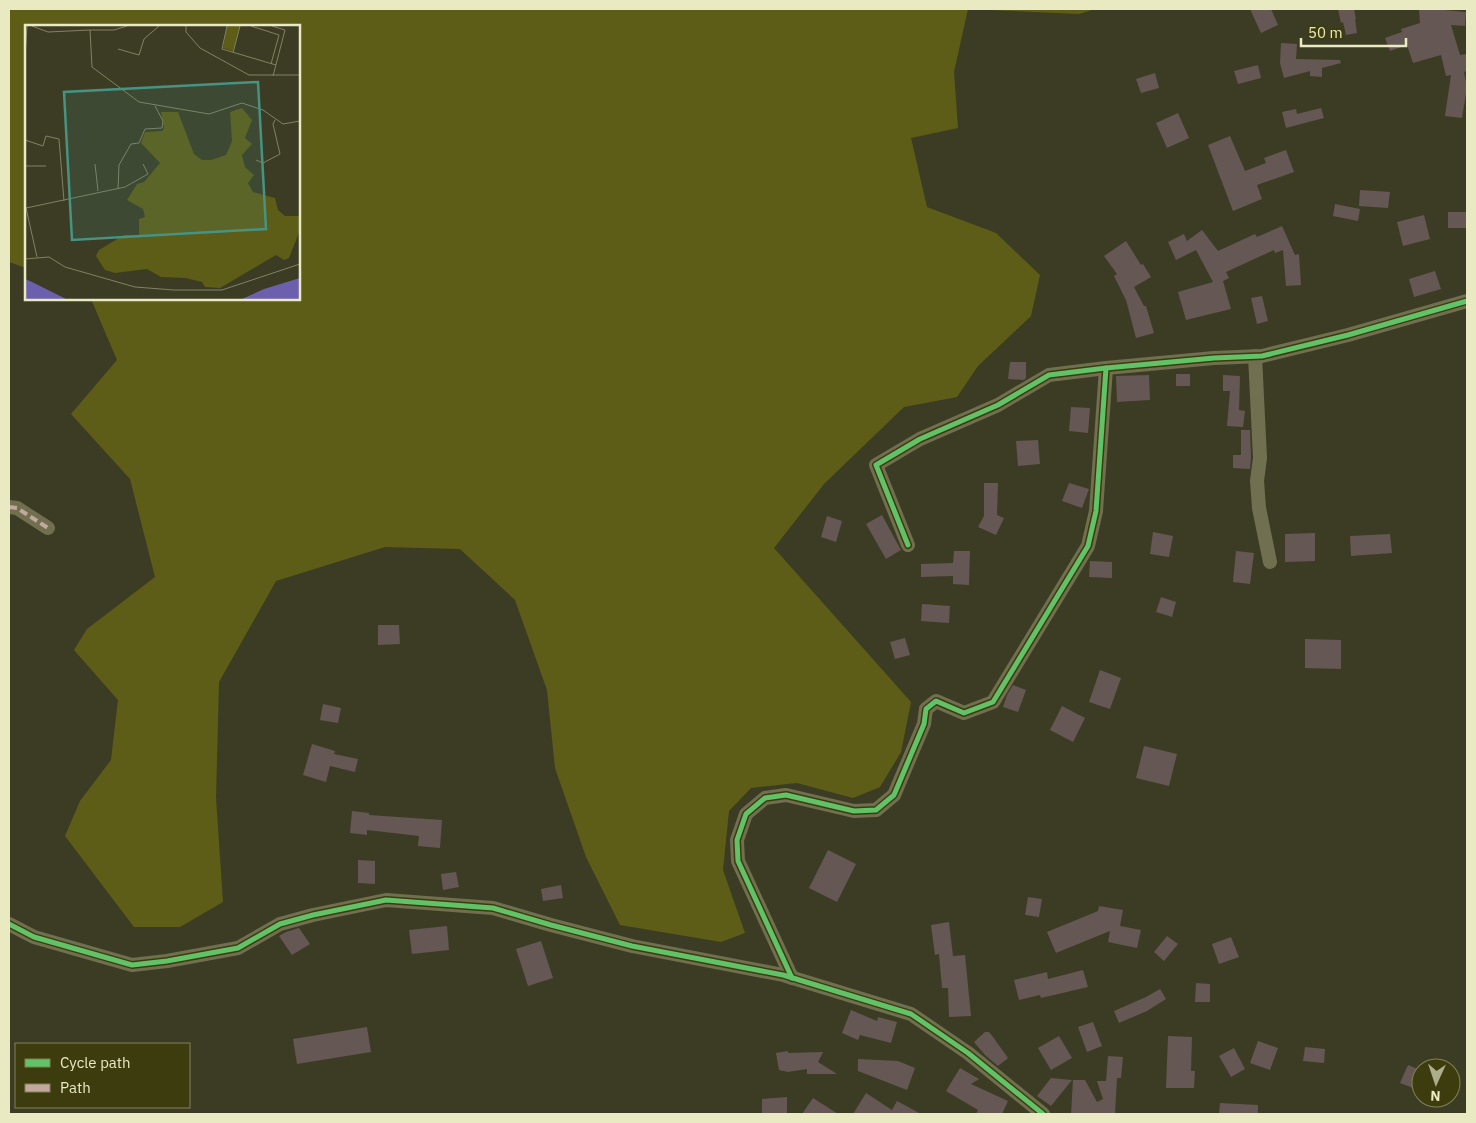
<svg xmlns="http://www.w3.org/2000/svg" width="1476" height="1123" viewBox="0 0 1476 1123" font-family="'IBM Plex Sans',sans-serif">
<rect width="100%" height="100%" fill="#3c3c24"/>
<path fill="#5e5d17" d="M9,9H1095L1079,14L968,9L954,72L958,128L911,138L927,207L996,233L1040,275L1031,316L978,366L957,397L904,407L824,484L774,548L911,702L901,752L880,787L853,798L797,783L751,788L729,811L723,870L745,933L721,942L620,925L586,857L555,768L547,690L515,600L460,549L385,547L276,581L219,682L216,798L223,902L180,927H134L65,836L80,801L111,760L118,700L74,650L87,629L155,577L130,479L71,414L117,360L91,299H299V26H26V268L9,262Z"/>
<g fill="#655753">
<path d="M1250,9H1271L1278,25L1261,33Z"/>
<path d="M1338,9H1354L1356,19H1355L1357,33L1346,35L1343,22L1341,23Z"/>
<path d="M1419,9H1444V10L1466,12L1465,26L1451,25L1460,55L1467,54V71L1464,72L1467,87L1462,118L1445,116L1451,75L1446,76L1441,55L1413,63L1407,45L1390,51L1385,38L1402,32L1401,29L1420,23Z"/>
<path d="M1281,43L1297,44L1296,59L1340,60L1341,63L1322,68V77L1310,76V71L1284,78L1280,63Z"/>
<path d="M1258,65L1261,78L1238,84L1234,71Z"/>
<path d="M1155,73L1159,88L1141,93L1136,79Z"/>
<path d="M1321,108L1324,118L1286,128L1282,112L1296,109L1297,114Z"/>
<path d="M1178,113L1189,138L1167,148L1156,123Z"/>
<path d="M1230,136L1245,171L1266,163L1264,158L1286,150L1294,172L1257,185L1262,199L1233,211L1208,145Z"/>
<path d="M1360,190L1390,192L1388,208L1359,206Z"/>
<path d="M1335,204L1360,209L1358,221L1333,216Z"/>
<rect x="1448" y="212" width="19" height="16"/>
<path d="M1424,215L1430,239L1403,246L1397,222Z"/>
<path d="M1282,226L1295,255L1299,254L1301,285L1286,286L1283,250L1275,253L1274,250L1226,272L1229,278L1223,281L1231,309L1186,320L1178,292L1213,282L1196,250L1176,260L1168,242L1184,234L1187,241L1202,230L1218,251L1255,234L1257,237Z"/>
<path d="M1126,241L1141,265L1143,264L1151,277L1134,287L1144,306H1146L1154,333L1136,338L1126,300L1114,276L1117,274L1104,256Z"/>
<path d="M1435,271L1441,289L1414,297L1409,279Z"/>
<path d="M1262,296L1268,321L1257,324L1251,298Z"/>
<path d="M1010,362H1026V378L1024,380L1008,379Z"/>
<rect x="1176" y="374" width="14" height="12"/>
<path d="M1149,375L1150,400L1117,402L1116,376Z"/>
<path d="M1223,375L1240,376L1239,410L1245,411L1243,427L1227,426L1230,391H1223Z"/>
<path d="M1071,407L1090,408L1088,433L1069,431Z"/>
<path d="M1241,430H1250L1251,458L1250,469L1233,468V455H1241Z"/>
<path d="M1038,440L1040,464L1018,466L1016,441Z"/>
<path d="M984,483H998L997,515L1004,518L996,535L978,527L984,516Z"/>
<path d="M1069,483L1089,489L1082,508L1062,501Z"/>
<path d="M882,515L901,550L886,559L866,524Z"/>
<path d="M827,516L842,521L836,542L821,537Z"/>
<path d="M1153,532L1173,536L1169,557L1150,554Z"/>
<path d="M1315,533V561L1285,562V534Z"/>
<path d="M1390,534L1392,553L1351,556L1350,536Z"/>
<path d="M954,551H970L969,585L953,584V576L921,577V564L953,563Z"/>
<path d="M1236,551L1254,553L1250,584L1233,582Z"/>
<path d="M1090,561L1112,562V578L1089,577Z"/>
<path d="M1161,597L1176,602L1172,617L1156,612Z"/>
<path d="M922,604L950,606L949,623L921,621Z"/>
<path d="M378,625H399L400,644L378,645Z"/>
<path d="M905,638L910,655L895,659L890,642Z"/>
<path d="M1305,639L1341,640V669L1305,668Z"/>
<path d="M1100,670L1121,678L1110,709L1089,702Z"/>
<path d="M1013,685L1026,690L1018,712L1003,707L1007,695Z"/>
<path d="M323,704L341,708L338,723L320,720Z"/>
<path d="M1062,706L1085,718L1073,742L1050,730Z"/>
<path d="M312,744L335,751L334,754L358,759L355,772L330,766L326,782L303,775Z"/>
<path d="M1144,746L1177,754L1169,786L1136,778Z"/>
<path d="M352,811L369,813V815L442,820L440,848L418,846L419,836L367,830V835L350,833Z"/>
<path d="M828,850L856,864L837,902L809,888Z"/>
<path d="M358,860L375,861V884L358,883Z"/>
<path d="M456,872L459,887L443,890L441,874Z"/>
<path d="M561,885L563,898L543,901L541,889Z"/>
<path d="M1028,897L1042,899L1039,917L1025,915Z"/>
<path d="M1099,906L1123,910L1120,926L1141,930L1137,948L1108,942L1110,931L1056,953L1047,932L1098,911Z"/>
<path d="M949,922L953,956L965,955L971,1016L949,1017L948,988H942L939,954L935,955L931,925Z"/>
<path d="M447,926L449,950L412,954L409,930Z"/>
<path d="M299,928L310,944L292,955L279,936L286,932Z"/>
<path d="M1167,936L1178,944L1164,961L1154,952Z"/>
<path d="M1231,937L1239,957L1219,964L1212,944Z"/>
<path d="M541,941L553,978L528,986L516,949Z"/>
<path d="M1083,970L1088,987L1041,998L1040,995L1019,1000L1014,980L1047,972L1048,979Z"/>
<path d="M1196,983L1210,984V1002H1195Z"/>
<path d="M1160,989L1166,999L1147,1011L1119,1023L1114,1011L1146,997Z"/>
<path d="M851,1010L877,1021L878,1017L897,1022L891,1043L860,1035L858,1040L842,1033Z"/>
<path d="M1093,1022L1102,1046L1087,1052L1078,1027Z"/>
<path d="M367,1027L371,1052L297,1064L293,1039Z"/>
<path d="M985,1032H989L993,1037L1008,1058L998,1066L985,1055L974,1042Z"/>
<path d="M1059,1036L1072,1058L1051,1070L1038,1048Z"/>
<path d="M1168,1036L1192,1037L1191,1071H1195L1194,1088H1166Z"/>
<path d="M1258,1041L1278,1048L1270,1070L1250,1063Z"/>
<path d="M1305,1047L1325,1049L1324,1063L1303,1061Z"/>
<path d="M1234,1048L1245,1069L1231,1077L1219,1056Z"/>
<path d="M788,1051V1053L823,1052L818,1062L837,1074H807V1069L788,1072L779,1070L776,1053Z"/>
<path d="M1108,1056L1123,1057L1121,1078H1117L1115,1114H1071L1073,1080H1085L1097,1102L1103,1099L1097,1081H1106Z"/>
<path d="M858,1059L898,1061L915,1068L907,1090L858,1071Z"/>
<path d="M1408,1065L1420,1070L1413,1088L1400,1083Z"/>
<path d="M960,1068L979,1079L971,1084L1008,1101L1002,1114H976L978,1110L946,1091Z"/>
<path d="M1051,1078L1072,1080L1051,1106L1037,1096Z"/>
<path d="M866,1093L892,1110L897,1101L921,1114H853Z"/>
<path d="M787,1097V1114H762V1099Z"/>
<path d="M813,1098L838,1114H802Z"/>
<path d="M1220,1103L1258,1105V1114H1219Z"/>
</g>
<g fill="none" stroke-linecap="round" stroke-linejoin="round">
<g stroke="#706f50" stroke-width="14">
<path d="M1255,356L1260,458L1257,481L1259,508L1270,562"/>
<path d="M9,507L17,508L48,528"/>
<path d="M908,545L876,465L920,439L998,405L1049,375L1106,368L1214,358L1262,356L1348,335L1467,301"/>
<path d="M9,924L34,937L132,965L167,961L238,948L280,924L313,915L386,900L493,908L551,925L632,946L783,975L911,1014L968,1053L1043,1114"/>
<path d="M792,978L738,861L737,840L746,814L765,798L786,795L854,811L876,810L894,795L924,724L926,709L936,701L964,713L993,702L1088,546L1096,511L1106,368"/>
</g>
<path stroke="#c3a89e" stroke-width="4" stroke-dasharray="8 4" stroke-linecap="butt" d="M9,507L17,508L48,528"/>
<g stroke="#3c3c0e" stroke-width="8">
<g id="cycleway">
<path d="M908,545L876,465L920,439L998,405L1049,375L1106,368L1214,358L1262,356L1348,335L1467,301"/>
<path d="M9,924L34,937L132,965L167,961L238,948L280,924L313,915L386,900L493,908L551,925L632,946L783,975L911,1014L968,1053L1043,1114"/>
<path d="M792,978L738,861L737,840L746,814L765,798L786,795L854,811L876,810L894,795L924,724L926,709L936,701L964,713L993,702L1088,546L1096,511L1106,368"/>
</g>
</g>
<use href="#cycleway" stroke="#61c268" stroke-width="5"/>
</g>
<g transform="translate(25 25)">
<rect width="275" height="275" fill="#3c3c24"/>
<path d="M202,1H215L208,26L198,23ZM217,83L227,95L220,113L227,119L217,130L220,142L229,150L223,158L228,167L250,173L253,185L260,191H275V205L264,233L259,235L251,230L195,263L180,262L177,257L161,253L136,252L122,244L90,248L80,245L71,231L74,225L99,210H114V194L120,192L118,184L102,175L112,159L119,157L135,138L116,118L120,107L137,106L139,103L136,87H153L169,129L177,135H186L201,130L207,116L205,87Z" fill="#5e5d17"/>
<path d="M275,253V274H217L239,264ZM0,254L7,257L41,274H0Z" fill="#6c5fad"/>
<path fill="none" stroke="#818263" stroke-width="1" d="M7,1L23,7L65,5L67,42L114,77L184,89L217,78L238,85L258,99L275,96M161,1V7L175,23L224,50H275M202,1L197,24L251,40M226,1L254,10L246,39M247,1L260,5L248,51M65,5H89L102,1M93,24L114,30L119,14L134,1M208,28L215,1M0,32L2,1M0,115L18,121L21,111L34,114L39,176M231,135L238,138L255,129L248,99L250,95M70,139L73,166M0,141H21M93,164L94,140L106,119L114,118L120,104L137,103L138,96L130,81M12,232L1,183L100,162L123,149L118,139M0,234L24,232L40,242L110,262L149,265H197L275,239"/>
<path fill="#469383" fill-opacity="0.15" stroke="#469383" stroke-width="2.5" d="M233,57L241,204L47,215L39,67Z"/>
<rect width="275" height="275" fill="none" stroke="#e9eac1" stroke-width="2.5"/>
</g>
<rect width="1476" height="1123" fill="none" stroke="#e9eac1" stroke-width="20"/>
<rect x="15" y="1043" width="175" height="65" fill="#3c3c0e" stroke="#818256"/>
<rect x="25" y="1059" width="25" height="8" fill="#61c268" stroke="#818256"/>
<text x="60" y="1068" font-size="15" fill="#e9eac1">Cycle path</text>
<rect x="25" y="1084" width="25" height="8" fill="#c3a89e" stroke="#818256"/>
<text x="60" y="1093" font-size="15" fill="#e9eac1">Path</text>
<g transform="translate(1436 1083) rotate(183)"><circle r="24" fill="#3c3c0e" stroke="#818256"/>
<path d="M0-4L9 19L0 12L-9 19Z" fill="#acad8a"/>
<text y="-8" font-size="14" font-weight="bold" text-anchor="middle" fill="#e9eac1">N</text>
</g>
<path d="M1301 38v8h105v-8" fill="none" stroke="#e9eac1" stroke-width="2.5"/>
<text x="1308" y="38" font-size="15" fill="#e9eac1" stroke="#3c3c0e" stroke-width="4" paint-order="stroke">50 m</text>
</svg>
